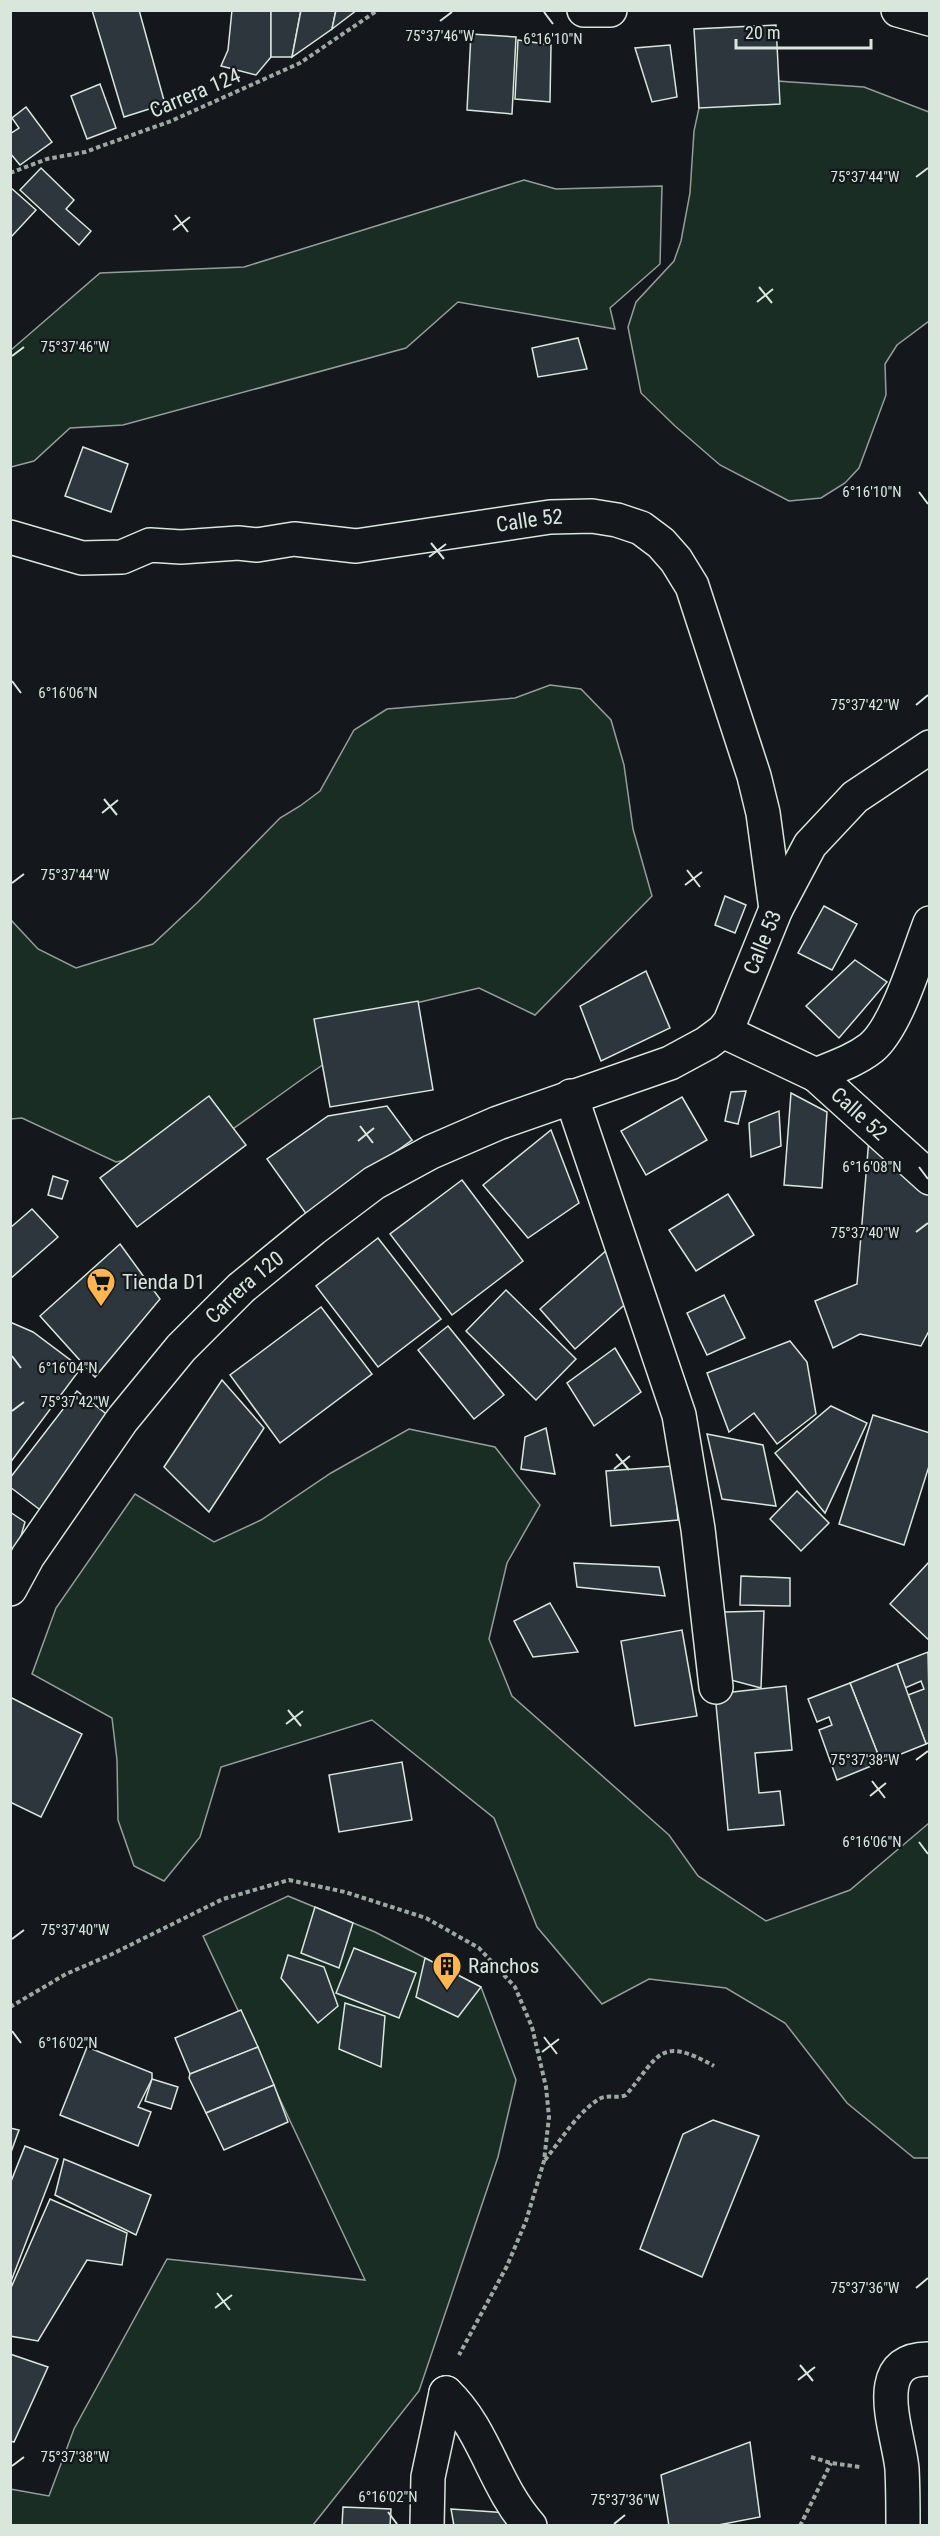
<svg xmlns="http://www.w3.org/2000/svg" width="940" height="2536" viewBox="0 0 940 2536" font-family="'Roboto Condensed',sans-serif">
<rect width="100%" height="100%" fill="#14181c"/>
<g fill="#1a2d24" stroke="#939e99" stroke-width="1.5">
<path d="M762,80L864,87L929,112V321L897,345L885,364L886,395L859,468L845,483L821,498L789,501L720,465L675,426L641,393L628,327L636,302L674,261L681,241L690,193L694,131L699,108V98Z"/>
<path d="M524,180L556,189L662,186L660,264L610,308L615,329L458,302L406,348L123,425L70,428L34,461L11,467V350L100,273L244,267Z"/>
<path d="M550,685L581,689L611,720L624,765L633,829L652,896L535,1015L479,988L412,1004L305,1077L216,1141L116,1162L22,1118L11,1119L10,919L38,949L76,968L153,944L198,902L280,818L300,806L320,791L354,730L387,709L515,698Z"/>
<path d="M409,1429L495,1447L540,1505L507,1563L489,1639L512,1696L669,1835L698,1876L766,1921L850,1890L929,1823V2158H914L847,2103L785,2023L726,1988L649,1979L602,2004L537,1927L494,1818L372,1720L221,1767L200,1837L164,1881L134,1866L118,1820L117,1760L112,1718L32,1674L56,1608L135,1494L214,1542L261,1520L331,1473Z"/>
<path d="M288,1896L375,1932L481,1987L516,2080L498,2157L419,2391L313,2525H11L10,2489L49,2496L74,2429L167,2259L365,2280L203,1936Z"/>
</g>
<g fill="#2c363c" stroke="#d8e6dc" stroke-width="1.5">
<path d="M92,10H139L165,104L124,117Z"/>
<path d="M232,10H271V57L256,75L221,66L228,50Z"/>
<path d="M271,10H301L292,57H271Z"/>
<path d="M301,10H336L332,29L292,57Z"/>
<path d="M336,10H357L332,29Z"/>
<path d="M776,25L780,104L699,108L694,29Z"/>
<path d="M471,34L516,37L512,114L467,110Z"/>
<path d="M518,40L551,45L550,102L515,99Z"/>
<path d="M670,45L677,97L652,102L635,48Z"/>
<path d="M100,84L116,128L87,139L71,96Z"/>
<path d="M26,107L52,142L20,165L10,153V134L19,128L12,118Z"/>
<path d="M41,168L74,200L66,209L91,231L79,245L20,190Z"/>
<path d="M10,187L36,210L12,236L10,234Z"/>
<path d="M578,338L587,369L538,377L532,348Z"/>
<path d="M83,447L128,464L111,512L65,496Z"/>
<path d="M725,896L746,905L735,933L715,925Z"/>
<path d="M824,906L857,924L832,970L798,953Z"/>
<path d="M855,960L887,982L839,1038L806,1006Z"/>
<path d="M646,971L670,1028L601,1061L580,1006Z"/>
<path d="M418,1001L433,1090L330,1107L314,1019Z"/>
<path d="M746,1091L738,1124L725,1121L731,1092Z"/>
<path d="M791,1093L827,1112L822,1188L784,1185Z"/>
<path d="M209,1096L246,1145L137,1227L100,1178Z"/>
<path d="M682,1097L707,1140L646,1175L621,1131Z"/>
<path d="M387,1106L412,1140L307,1215L267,1159L328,1116Z"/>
<path d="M779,1111L781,1146L751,1157L749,1123Z"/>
<path d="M870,1126L930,1187V1329L921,1346L860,1334L833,1348L815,1301L857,1284Z"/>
<path d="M551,1130L579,1203L528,1238L483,1185Z"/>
<path d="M53,1176L68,1181L62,1199L48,1195Z"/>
<path d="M462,1180L523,1261L452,1315L390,1234Z"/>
<path d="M728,1194L754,1235L696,1271L669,1230Z"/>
<path d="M32,1209L58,1237L10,1279V1228Z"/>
<path d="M378,1238L441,1319L378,1367L316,1286Z"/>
<path d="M120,1244L160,1299L95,1377L40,1316Z"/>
<path d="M608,1249L631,1299L575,1349L540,1309Z"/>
<path d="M506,1290L576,1359L536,1400L466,1331Z"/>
<path d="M724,1295L745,1338L707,1355L687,1313Z"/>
<path d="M321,1307L372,1374L280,1443L230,1375Z"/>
<path d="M10,1322L33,1332L81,1368L10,1463Z"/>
<path d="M448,1326L504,1395L474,1419L418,1350Z"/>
<path d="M790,1341L807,1362L816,1414L777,1444L754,1413L729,1432L707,1373Z"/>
<path d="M615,1348L641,1392L594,1426L567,1383Z"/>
<path d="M222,1380L264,1428L209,1512L164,1467Z"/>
<path d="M77,1391L114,1420L43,1512L10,1487V1478Z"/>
<path d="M831,1406L867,1423L825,1513L775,1453Z"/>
<path d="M873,1415L930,1433V1463L904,1545L839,1524Z"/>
<path d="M546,1428L555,1474L521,1469L525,1437Z"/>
<path d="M707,1434L763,1445L776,1506L722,1499Z"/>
<path d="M673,1466L678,1520L611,1526L606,1471Z"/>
<path d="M797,1491L829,1523L801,1551L770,1519Z"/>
<path d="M10,1512L25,1522L11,1571H10Z"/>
<path d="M930,1561V1641L890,1604Z"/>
<path d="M574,1563L659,1567L665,1596L577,1587Z"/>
<path d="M741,1576L790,1578V1606L740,1605Z"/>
<path d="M550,1603L578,1652L533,1657L514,1621Z"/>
<path d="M764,1611L761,1688L727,1679L724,1612Z"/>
<path d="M682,1630L697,1716L635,1726L621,1641Z"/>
<path d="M928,1652L930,1742L926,1744L908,1695L924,1689L921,1681L905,1688L897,1664Z"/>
<path d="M897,1664L926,1744L881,1762L850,1683Z"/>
<path d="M850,1683L881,1762L837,1780L819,1730L832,1725L829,1717L817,1722L808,1699Z"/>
<path d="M786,1686L792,1750L755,1753L759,1793L780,1791L784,1825L728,1830L715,1694Z"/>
<path d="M10,1697L82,1734L41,1817L10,1802Z"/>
<path d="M402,1762L412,1820L339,1832L329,1775Z"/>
<path d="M315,1907L353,1923L339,1968L301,1953Z"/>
<path d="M354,1948L416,1973L399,2018L336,1993Z"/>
<path d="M288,1955L324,1967L338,2006L318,2023L281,1978Z"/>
<path d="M425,1958L481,1987L458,2017L416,1997Z"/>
<path d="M345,2003L385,2016L381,2067L339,2049Z"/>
<path d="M241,2010L258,2047L190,2074L175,2038Z"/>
<path d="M87,2047L152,2073V2079L138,2107L151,2112L138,2146L60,2115Z"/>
<path d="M258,2047L274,2085L206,2113L189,2078L190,2074Z"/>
<path d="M152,2079L178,2087L171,2109L145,2101Z"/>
<path d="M274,2085L288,2122L224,2150L206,2113Z"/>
<path d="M713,2120L759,2136L702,2277L640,2249L683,2134Z"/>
<path d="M10,2128L19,2130L10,2155Z"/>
<path d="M25,2146L58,2159L10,2284V2184Z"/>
<path d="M64,2159L151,2195L136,2235L55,2195Z"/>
<path d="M50,2199L127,2233L122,2265L87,2260L38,2341L10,2336V2290Z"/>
<path d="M10,2354L48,2367L14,2442L10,2441Z"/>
<path d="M750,2442L760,2517L713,2526H669L661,2475Z"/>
<path d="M343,2507L391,2509L390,2526H342Z"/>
<path d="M451,2509L509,2513L515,2526H454Z"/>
</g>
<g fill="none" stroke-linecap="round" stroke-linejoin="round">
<g stroke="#d8e6dc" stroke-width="36">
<g id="minor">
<path d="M584,10H610"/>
<path d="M898,10L930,19"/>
<path id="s1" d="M10,537L82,558L122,557L150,545L181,547L238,543L257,545L294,539L356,546L550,517L592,516L617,520L641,528L661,543L676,560L692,586L754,776L763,813L776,909"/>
<path d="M723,1031L816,1075C835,1067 854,1061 871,1048C897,1027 917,956 930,923"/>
<path id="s2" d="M816,1075L930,1178"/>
<path d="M571,1096L679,1415L698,1529L716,1687"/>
<path id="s3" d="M10,1589L28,1556L122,1420L181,1348L241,1288L313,1229L374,1183L431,1152L498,1123L670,1063L707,1043L723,1031L730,1022L776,909L810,845L855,797L930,747"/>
<path d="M446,2393C485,2430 494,2486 530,2526"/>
<path d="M427,2526L428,2477L446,2393"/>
<path d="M903,2526C903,2507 903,2488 902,2469C899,2433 866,2357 930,2359"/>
</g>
</g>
<g stroke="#9da8a2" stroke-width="4" stroke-dasharray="4.5 3" stroke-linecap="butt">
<path d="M10,173L47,159L85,152L171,121L300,63L378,10"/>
<path d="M10,2007L66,1974L110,1955L223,1899L289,1880L345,1892L426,1918L479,1948L515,1987L532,2027L546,2087L549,2117L544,2161L526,2221L507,2266L459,2355"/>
<path d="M545,2160C561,2140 577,2113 599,2099C607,2094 618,2099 626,2095C659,2056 659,2035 714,2066"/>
<path d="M811,2457L831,2463L860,2467"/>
<path d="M800,2526L831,2463"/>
</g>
<use href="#minor" stroke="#14181c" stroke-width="33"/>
</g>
<path fill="none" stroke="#d8e6dc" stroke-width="2" d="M544,12L553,24M440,21L452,12M916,177L928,168M175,215L188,232M173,230L190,217M759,287L772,303M757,302L773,289M12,356L24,347M919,492L928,504M431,543L444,559M429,557L446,544M12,681L21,693M916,705L928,695M104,799L117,815M102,813L118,800M687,870L700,887M12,883L24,874M685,885L702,872M360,1126L373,1143M358,1141L374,1128M919,1167L928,1179M916,1232L928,1223M12,1356L21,1368M12,1411L24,1402M616,1454L629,1470M614,1469L630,1456M288,1710L301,1726M286,1724L303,1711M916,1760L928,1751M872,1781L885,1798M870,1796L886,1783M919,1842L928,1854M12,1939L24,1930M12,2031L21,2043M544,2037L557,2054M542,2052L559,2039M916,2288L928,2278M217,2293L230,2310M215,2308L232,2295M800,2365L813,2381M798,2380L815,2367M12,2466L24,2457M388,2512L397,2524M614,2524L625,2515"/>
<defs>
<g id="supermarket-pin" transform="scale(1.5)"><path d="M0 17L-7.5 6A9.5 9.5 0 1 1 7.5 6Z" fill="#ffb74d" stroke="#14181c"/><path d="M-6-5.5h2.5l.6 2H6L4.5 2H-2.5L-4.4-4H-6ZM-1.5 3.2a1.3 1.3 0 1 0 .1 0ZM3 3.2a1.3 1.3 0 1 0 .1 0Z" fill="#111"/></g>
<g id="building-pin" transform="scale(1.5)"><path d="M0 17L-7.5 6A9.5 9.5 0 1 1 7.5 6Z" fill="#ffb74d" stroke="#14181c"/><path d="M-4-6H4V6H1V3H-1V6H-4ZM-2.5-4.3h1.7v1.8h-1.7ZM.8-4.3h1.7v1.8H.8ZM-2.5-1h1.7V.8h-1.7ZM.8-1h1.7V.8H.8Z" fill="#111"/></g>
</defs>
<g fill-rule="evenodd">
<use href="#supermarket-pin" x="101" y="1282"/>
<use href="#building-pin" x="447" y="1966"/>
</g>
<g text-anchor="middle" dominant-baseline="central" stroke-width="4.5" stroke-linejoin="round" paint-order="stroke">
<g font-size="21" fill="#d8e6dc" stroke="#14181c">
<text transform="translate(195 93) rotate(-23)">Carrera 124</text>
<text stroke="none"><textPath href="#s1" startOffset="528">Calle 52</textPath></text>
<text stroke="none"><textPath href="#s3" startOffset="1030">Calle 53</textPath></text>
<text stroke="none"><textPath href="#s2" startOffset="58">Calle 52</textPath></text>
<text stroke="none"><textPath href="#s3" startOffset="384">Carrera 120</textPath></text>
</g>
<g font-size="21" fill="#d8e6dc" stroke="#14181c" text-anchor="start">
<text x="122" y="1282">Tienda D1</text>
<text x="468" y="1966">Ranchos</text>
</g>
</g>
<g font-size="15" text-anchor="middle" fill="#d8e6dc" stroke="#14181c" stroke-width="4.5" stroke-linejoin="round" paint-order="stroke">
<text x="440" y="41">75°37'46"W</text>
<text x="553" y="44">6°16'10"N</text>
<text x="865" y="182">75°37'44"W</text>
<text x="75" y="352">75°37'46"W</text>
<text x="872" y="497">6°16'10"N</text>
<text x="68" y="698">6°16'06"N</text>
<text x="865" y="710">75°37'42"W</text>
<text x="75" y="880">75°37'44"W</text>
<text x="872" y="1172">6°16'08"N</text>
<text x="865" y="1238">75°37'40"W</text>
<text x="68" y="1373">6°16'04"N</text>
<text x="75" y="1407">75°37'42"W</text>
<text x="865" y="1765">75°37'38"W</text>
<text x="872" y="1847">6°16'06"N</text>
<text x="75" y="1935">75°37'40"W</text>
<text x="68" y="2048">6°16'02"N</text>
<text x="865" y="2293">75°37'36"W</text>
<text x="75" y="2462">75°37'38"W</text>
<text x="388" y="2502">6°16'02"N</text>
<text x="625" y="2505">75°37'36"W</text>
</g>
<rect width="940" height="2536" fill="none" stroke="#d8e6dc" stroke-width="24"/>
<path d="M736 39v9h135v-9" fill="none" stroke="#d8e6dc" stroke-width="3"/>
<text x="745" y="39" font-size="18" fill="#d8e6dc" stroke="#14181c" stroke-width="4.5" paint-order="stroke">20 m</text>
</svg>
